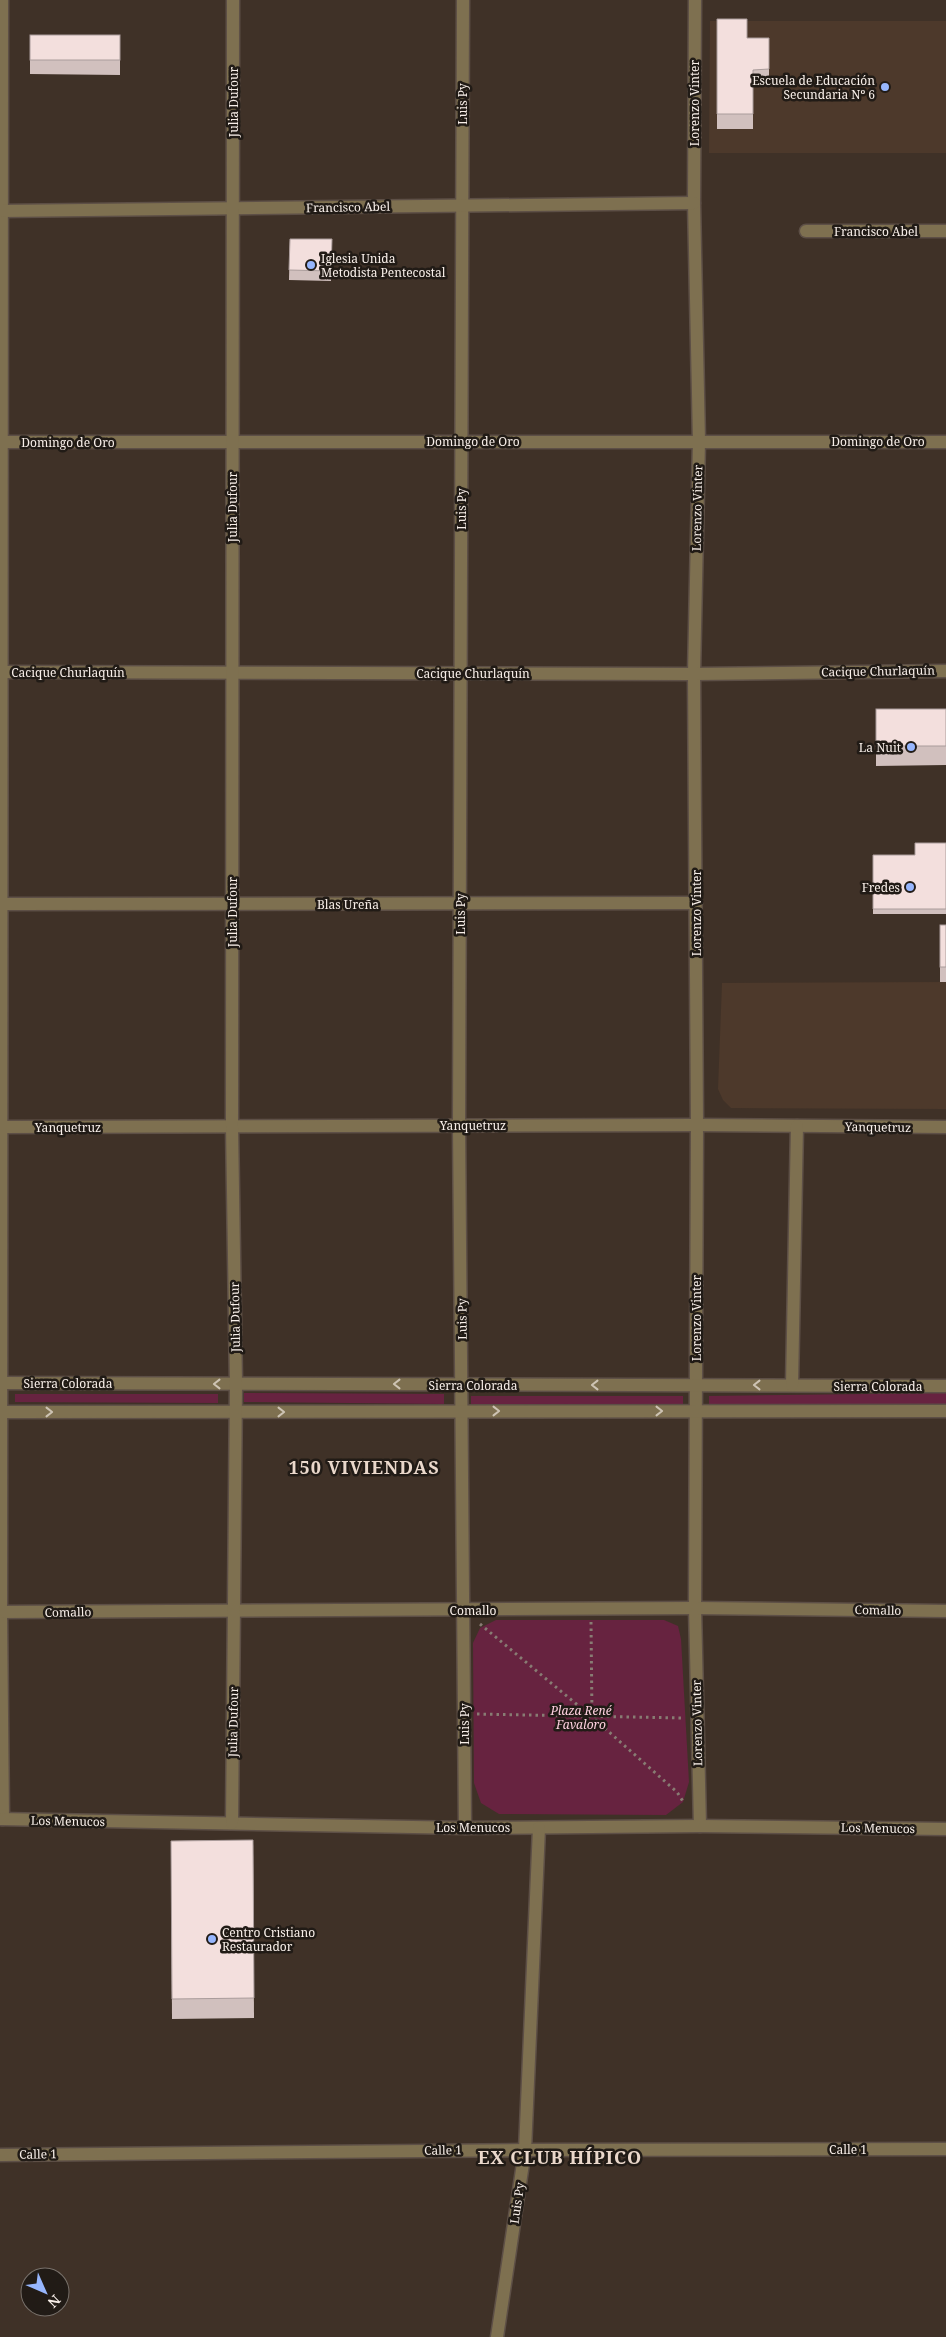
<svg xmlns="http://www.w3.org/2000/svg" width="946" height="2337" viewBox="0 0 946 2337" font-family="'Noto Serif',serif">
<rect width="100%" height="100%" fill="#3f3127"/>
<g fill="#4d392b">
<path d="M710,21H946V153H709Z"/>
<path d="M946,982V1109L731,1108L723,1100L718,1089L722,983Z"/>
</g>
<g fill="#672340">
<path d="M244,1393L444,1394V1404L244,1402Z"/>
<path d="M946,1393V1404L709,1407V1396Z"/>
<path d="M15,1394H218V1403L15,1402Z"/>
<rect x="471" y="1396" width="212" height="9"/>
<path d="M496,1620H664L678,1626L681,1639L689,1782L683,1802L666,1815L499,1814L481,1803L474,1783L473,1643L480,1628Z"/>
</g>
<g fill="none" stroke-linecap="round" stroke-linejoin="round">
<g stroke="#5d4f46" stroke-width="15">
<g id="minor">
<path d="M2,0L1,1612L3,1819"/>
<path d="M463,0L459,1125L465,1828"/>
<path d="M695,0L694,203L699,441L694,674L697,1125L695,1608L700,1826"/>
<path d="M1,211L694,203"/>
<path d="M806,231H946"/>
<path d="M0,442H946"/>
<path d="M0,672L694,674L946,671"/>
<path d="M0,904L696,903"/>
<path d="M0,1127L697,1125L946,1127"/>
<path d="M0,1383L946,1386"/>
<path d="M792,1385L797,1126"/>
<path d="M0,1412L946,1411"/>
<path d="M0,1612L695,1608L946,1611"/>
<path d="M0,1819L465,1828L700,1826L946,1829"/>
<path d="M232,1823L236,1384L232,1126L233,0"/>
<path d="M0,2155L525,2150L946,2149"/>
<path d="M497,2337L525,2150L539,1828"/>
</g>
</g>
<g stroke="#887c73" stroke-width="3" stroke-dasharray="2.5 4" stroke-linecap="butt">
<path d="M591,1622L592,1716"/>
<path d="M480,1624L592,1717L677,1792L684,1803"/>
<path d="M477,1714L684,1718"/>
</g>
<use href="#minor" stroke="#7e7050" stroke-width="12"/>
</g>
<g fill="#d1c0be">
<path d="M717,19L747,38H769V84H753V129H717Z"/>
<path d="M30,35H120V75L30,74Z"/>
<path d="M290,239H332L331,281L289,280Z"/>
<path d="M876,709H946V765L876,766Z"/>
<path d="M946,843V914H873V855H915Z"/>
<rect x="940" y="925" width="6" height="57"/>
<path d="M253,1840L254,2018L172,2019L171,1841Z"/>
</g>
<g fill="#f3dfdd" stroke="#aa9c9b">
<path d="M717,19H747V38H769V69L753,70V114H717Z"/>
<rect x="30" y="35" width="90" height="25"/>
<path d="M290,239H332L331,271L289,270Z"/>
<rect x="876" y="709" width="70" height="37"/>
<path d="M915,843H946V909H873V855H915Z"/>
<rect x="940" y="925" width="6" height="42"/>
<path d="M253,1840L254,1998L172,1999L171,1841Z"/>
</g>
<defs><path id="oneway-chevron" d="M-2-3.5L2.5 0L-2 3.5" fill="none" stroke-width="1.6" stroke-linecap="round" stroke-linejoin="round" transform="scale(1.25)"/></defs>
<g stroke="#cdc3b3">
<use href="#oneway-chevron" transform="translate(217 1384) rotate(-180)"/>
<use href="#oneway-chevron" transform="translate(397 1384) rotate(-180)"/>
<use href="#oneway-chevron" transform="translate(595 1385) rotate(-180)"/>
<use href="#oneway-chevron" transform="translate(757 1385) rotate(-180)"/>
<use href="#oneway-chevron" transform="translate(496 1411)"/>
<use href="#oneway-chevron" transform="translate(659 1411)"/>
<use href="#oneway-chevron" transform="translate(49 1412)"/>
<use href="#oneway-chevron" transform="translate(281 1412)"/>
</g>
<g fill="#97b6fd" stroke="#211b16" stroke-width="2">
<circle cx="885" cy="87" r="5"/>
<circle cx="311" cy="265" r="5"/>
<circle cx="911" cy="747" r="5"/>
<circle cx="910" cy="887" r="5"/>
<circle cx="212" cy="1939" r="5"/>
</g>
<g text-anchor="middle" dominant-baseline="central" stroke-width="5" stroke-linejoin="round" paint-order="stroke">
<g font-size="12" fill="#f8efe9" stroke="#211b16" text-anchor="end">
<text x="875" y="80">Escuela de Educación<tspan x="875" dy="14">Secundaria Nº 6</tspan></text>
<text x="321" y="258" text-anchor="start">Iglesia Unida<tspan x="321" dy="14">Metodista Pentecostal</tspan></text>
<text x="901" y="747">La Nuit</text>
<text x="900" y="887">Fredes</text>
<text x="222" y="1932" text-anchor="start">Centro Cristiano<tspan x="222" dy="14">Restaurador</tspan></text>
</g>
<g font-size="12" fill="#f8efe9" stroke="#211b16">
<text transform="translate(233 102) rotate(-90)">Julia Dufour</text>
<text transform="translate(694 103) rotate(-90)">Lorenzo Vinter</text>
<text transform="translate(462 104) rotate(-90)">Luis Py</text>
<text transform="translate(348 207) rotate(-1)">Francisco Abel</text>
<text x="876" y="231">Francisco Abel</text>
<text x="473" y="441">Domingo de Oro</text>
<text x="878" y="441">Domingo de Oro</text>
<text x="68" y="442">Domingo de Oro</text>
<text transform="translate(232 507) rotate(-90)">Julia Dufour</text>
<text transform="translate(697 508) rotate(-89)">Lorenzo Vinter</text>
<text transform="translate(461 509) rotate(-90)">Luis Py</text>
<text transform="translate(878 671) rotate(-1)">Cacique Churlaquín</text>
<text x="68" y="672">Cacique Churlaquín</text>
<text x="473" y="673">Cacique Churlaquín</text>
<text x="348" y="904">Blas Ureña</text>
<text transform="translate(232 912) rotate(-90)">Julia Dufour</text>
<text transform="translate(696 913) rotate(-90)">Lorenzo Vinter</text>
<text transform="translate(460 914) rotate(-90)">Luis Py</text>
<text x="473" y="1125">Yanquetruz</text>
<text x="68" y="1127">Yanquetruz</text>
<text transform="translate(878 1127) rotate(1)">Yanquetruz</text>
<text transform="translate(235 1317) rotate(-91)">Julia Dufour</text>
<text transform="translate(696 1318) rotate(-90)">Lorenzo Vinter</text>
<text transform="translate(462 1319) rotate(-91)">Luis Py</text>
<text x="68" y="1383">Sierra Colorada</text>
<text x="473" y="1385">Sierra Colorada</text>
<text x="878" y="1386">Sierra Colorada</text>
<text x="473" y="1610">Comallo</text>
<text transform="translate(878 1610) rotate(1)">Comallo</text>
<text transform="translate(68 1612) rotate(-1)">Comallo</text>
<text transform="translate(233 1722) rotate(-89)">Julia Dufour</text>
<text transform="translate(697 1723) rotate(-91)">Lorenzo Vinter</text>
<text transform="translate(464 1724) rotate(-90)">Luis Py</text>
<text transform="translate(68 1821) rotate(1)">Los Menucos</text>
<text x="473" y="1827">Los Menucos</text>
<text transform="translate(878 1828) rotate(1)">Los Menucos</text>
<text x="848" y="2149">Calle 1</text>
<text transform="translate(443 2150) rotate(-1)">Calle 1</text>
<text transform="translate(38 2154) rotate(-1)">Calle 1</text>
<text transform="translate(517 2203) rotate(-82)">Luis Py</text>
</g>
<g font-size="12" font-style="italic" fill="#fed0df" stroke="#211b16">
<text x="581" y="1710">Plaza René<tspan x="581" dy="14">Favaloro</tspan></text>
</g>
<g font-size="18" font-weight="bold" letter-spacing="1" fill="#ead8cb" stroke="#211b16">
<text x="364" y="1467">150 VIVIENDAS</text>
<text x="560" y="2157">EX CLUB HÍPICO</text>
</g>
</g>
<g transform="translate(45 2292) rotate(135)"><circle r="24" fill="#211b16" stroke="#77706a"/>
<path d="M0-4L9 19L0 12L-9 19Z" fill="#97b6fd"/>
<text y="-8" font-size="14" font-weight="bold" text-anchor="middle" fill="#f8efe9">N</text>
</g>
</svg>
